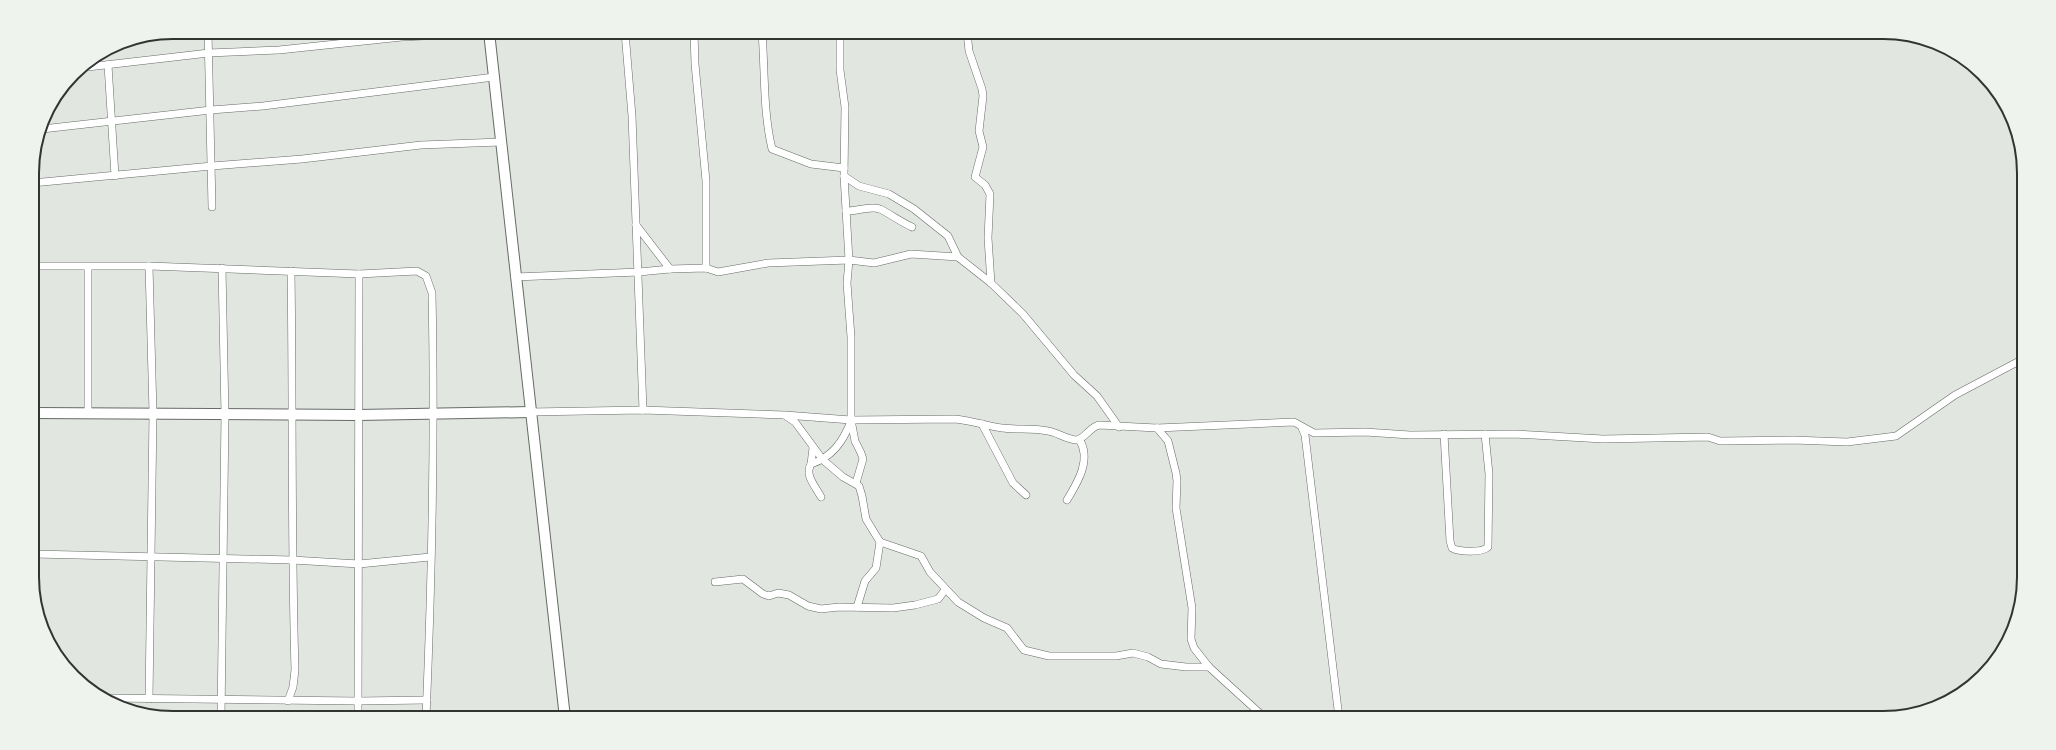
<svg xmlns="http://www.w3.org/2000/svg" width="2056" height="750" viewBox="0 0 2056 750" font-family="Roboto,sans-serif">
<rect width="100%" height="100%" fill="#e1e6e1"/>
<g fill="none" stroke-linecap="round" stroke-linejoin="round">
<g stroke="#666b66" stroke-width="8">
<g id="street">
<path d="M208,32L212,207"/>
<path d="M625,32L632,116L643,410"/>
<path d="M694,32L695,64L706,181V268"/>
<path d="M762,32C765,71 763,111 772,149L811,164L844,168"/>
<path d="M840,32V70L845,107L844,176L849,260L847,283L851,337V420L855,441L861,453L863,459L856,483"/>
<path d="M967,32L969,51L982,89L983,96L979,131L983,147L975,177L985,185L990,194L988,238L991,283"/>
<path d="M108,65L115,176"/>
<path d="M79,68L209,53L279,50L402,37L489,33"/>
<path d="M42,129L211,110L263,106L494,77"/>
<path d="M844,176L859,186L889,194L914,209L948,236L958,257"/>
<path d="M32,183L212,166L302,159L421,145L501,142"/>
<path d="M846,211C855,212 870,205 880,209C890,214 901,222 912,227"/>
<path d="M636,225L670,269"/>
<path d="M33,266H149L359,274L417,271L426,276L432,293C435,435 432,576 426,718"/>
<path d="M149,266L153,413L149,699"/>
<path d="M88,268V413"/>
<path d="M515,277L639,272L670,269L706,268L718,272L768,263L849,260L874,263L911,254L958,257L991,283L1023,314L1074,375L1097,396L1119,427"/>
<path d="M530,412L643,410L785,415L851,420L954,419C971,420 985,426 1002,428C1017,430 1032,428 1048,431C1057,432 1067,440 1077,440C1083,440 1090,427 1099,425L1157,428L1294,422L1314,433L1365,432L1410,435L1515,434L1603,439L1708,437L1720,441L1793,440L1847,442L1896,436L1955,395L2023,359"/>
<path d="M786,416L795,422L823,460L843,477L859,486L862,496L866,519L880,542L921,556L930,572L958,602L984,618L1007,628L1024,650L1049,656H1116L1133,653L1148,657L1161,664L1186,667H1209"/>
<path d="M982,424L1013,483L1026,495"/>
<path d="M1157,428L1168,441L1176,473L1177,481L1176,508L1192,608L1191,639L1194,648L1209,667L1265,718"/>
<path d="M1302,428L1305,435L1339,718"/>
<path d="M1444,434L1450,541L1452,548C1459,552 1482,553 1488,547L1489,474L1485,434"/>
<path d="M813,448L811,464C832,457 843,442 851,421"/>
<path d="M811,464C804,475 816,487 821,497"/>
<path d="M1067,500C1078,482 1092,459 1079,439"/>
<path d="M34,554L292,560L359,564L430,557"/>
<path d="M715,582L743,579L763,594L769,596L778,593L789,595L808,606L821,609L839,607L893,608L915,605L938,599L945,590"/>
<path d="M857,607L865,581L876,568L880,542"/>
<path d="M109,698L358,701L427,700"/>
<path d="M288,701L293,687L295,670C291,537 293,404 291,271"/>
<path d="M221,718L225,415L222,268"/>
<path d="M358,718L359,274"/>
</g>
</g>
<g stroke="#666b66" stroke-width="12">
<g id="secondary">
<path d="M489,32L565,718"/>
<path d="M34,413L358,415L530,412"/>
</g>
</g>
<use href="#street" stroke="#fff" stroke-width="7"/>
<use href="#secondary" stroke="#fff" stroke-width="10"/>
</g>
<path d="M0 0H2056V750H0ZM173 39H1883A134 134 0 0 1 2017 173V577A134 134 0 0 1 1883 711H173A134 134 0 0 1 39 577V173A134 134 0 0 1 173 39Z" fill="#eef3ee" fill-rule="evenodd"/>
<path fill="none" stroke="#323432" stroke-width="2" d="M173 39H1883A134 134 0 0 1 2017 173V577A134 134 0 0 1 1883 711H173A134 134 0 0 1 39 577V173A134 134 0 0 1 173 39Z"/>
</svg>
